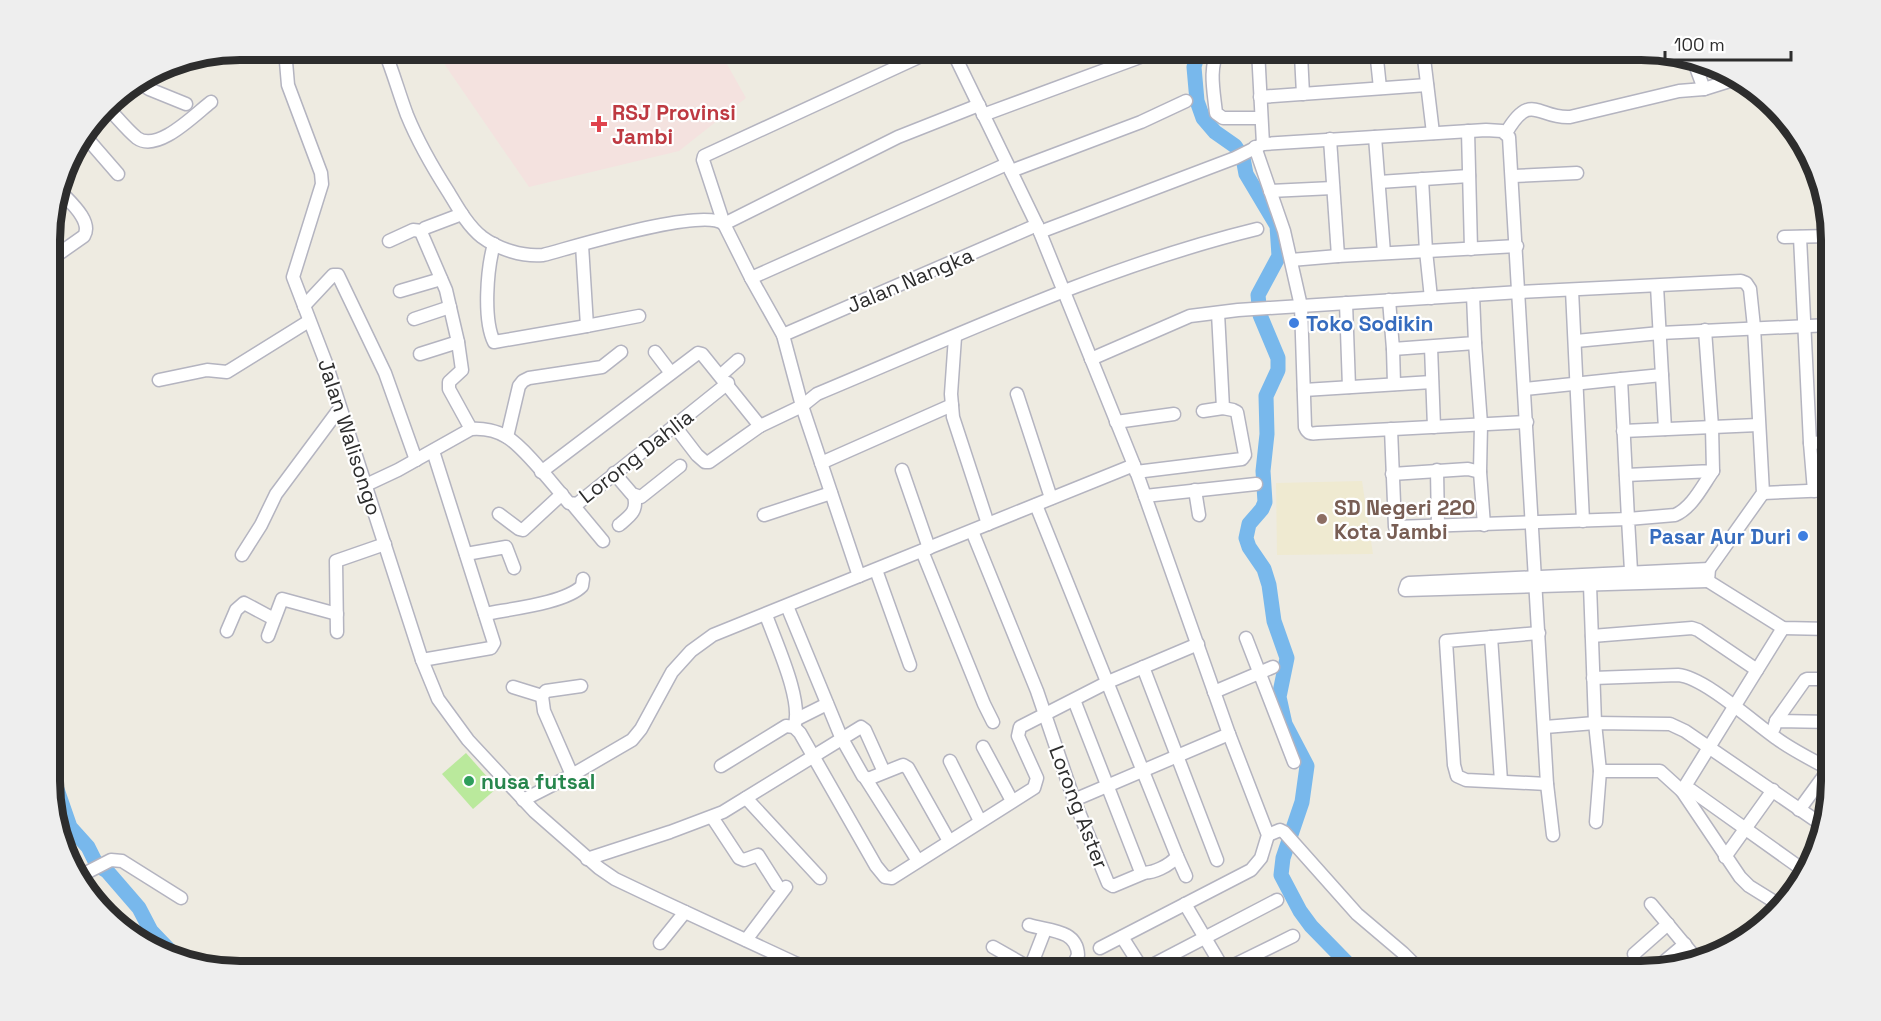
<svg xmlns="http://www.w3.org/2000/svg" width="1881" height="1021" viewBox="0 0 1881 1021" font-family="'Space Grotesk',sans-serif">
<rect width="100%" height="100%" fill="#eeebe1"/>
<path fill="#efead1" d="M1362,481L1373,554L1277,555L1276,483Z"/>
<path fill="#f4e2df" d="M451,50H719L746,98L679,151L529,187L445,65Z"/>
<path fill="#bae99c" d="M466,753L497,788L473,809L442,774Z"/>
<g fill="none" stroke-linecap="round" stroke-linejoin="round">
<g stroke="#78b8ec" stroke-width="15">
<path d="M1202,50L1197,56L1194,67L1197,101L1203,118L1215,132L1235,146L1243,158L1246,174L1277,226L1279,256L1258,295L1260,315L1278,358V370L1266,396L1267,434L1263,471L1265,502L1262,509L1249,524L1246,538L1249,547L1264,569L1269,585L1274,621L1287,658L1279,697L1285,724L1307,766L1302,802L1283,858L1281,875L1300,911L1311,926L1355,971"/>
<path d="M51,772L70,827L88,847L97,865L107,871L139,908L151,931L175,956"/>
</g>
<g stroke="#b4b4c0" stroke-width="15">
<g id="minor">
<path d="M285,50L288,85L321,173L322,184L293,277L326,363L422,660L438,699L468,740L534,811L599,868L615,879L655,898L795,963L816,971"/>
<path d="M384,50C393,71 399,94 407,115C418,142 433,168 449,193C458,208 468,226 482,237C498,249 523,257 543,255C574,247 702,207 724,224"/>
<path d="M952,50L1037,225L1134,465L1229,734L1268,835L1261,858L1251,870L1100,948"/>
<path d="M1219,50C1208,67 1214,93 1216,113L1223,118H1261"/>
<path d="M1258,50L1263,144"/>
<path d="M1376,50L1380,88"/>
<path d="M1423,50L1433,133"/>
<path d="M756,54L769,50"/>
<path d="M1694,62L1704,89"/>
<path d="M138,82L149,89L186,104"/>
<path d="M1303,94L1301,55L1305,50"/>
<path d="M1260,97L1427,85"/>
<path d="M107,107C117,117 126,129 137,138C158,153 195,114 211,102"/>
<path d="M983,115L1159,50"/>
<path d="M1468,131L1471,249"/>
<path d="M1506,133C1531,90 1538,119 1570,117L1679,91L1704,89L1736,79"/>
<path d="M85,136L118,174"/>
<path d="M1375,137L1384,253"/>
<path d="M1330,139L1338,256"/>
<path d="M1255,147L1284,231L1301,306L1305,427C1308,434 1311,434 1318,433L1527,422"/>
<path d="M1011,171L1141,122L1186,101"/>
<path d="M1513,176L1577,173"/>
<path d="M1422,179L1426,251L1431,298"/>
<path d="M1379,182L1469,176"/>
<path d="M1270,191L1333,188"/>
<path d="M462,214L425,228L421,232L446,290L458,342L462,370L449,382V389L471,429"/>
<path d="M724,224L898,137L979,105"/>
<path d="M1040,232L1235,158L1263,144L1486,130L1502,131L1509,137L1547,784L1553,835"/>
<path d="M1784,237L1830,236"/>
<path d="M1800,237L1810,443"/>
<path d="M389,241L413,230L422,231"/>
<path d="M494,244C487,269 483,319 494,342L581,327L639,316"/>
<path d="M582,245L587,326"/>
<path d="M50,260L84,236C93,221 69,201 60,191"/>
<path d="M1291,260L1338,256L1517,246"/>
<path d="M751,278L1007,164"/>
<path d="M1657,286L1665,429"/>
<path d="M1572,290L1583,521"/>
<path d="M400,291L441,279"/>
<path d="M1389,300L1393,349L1475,343L1473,295"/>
<path d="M1346,303L1349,387"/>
<path d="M304,306L333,275H338L385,373L416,460"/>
<path d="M414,319L450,307"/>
<path d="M783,335L1037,225"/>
<path d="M955,337L951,394L953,417L988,524"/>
<path d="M1576,341L1660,333L1830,325"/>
<path d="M1475,343L1481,424L1480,472"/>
<path d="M1431,347L1434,427"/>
<path d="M1393,349L1394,384"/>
<path d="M655,352L671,373"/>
<path d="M420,354L458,342"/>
<path d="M1091,359L1190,316L1238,310L1520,292L1741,281L1746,283L1750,289L1754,327L1763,493L1709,569L1708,581L1783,628L1831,629"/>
<path d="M721,375L738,360"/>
<path d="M1621,379L1662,375"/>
<path d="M159,380L207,370L227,372L309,321"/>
<path d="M1304,390L1432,382"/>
<path d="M1017,394L1051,498"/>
<path d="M1203,411L1223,408"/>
<path d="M1116,422L1174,414"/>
<path d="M674,425L697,455L705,462H709L760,426L802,406L783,335L751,278L724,224L703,160L704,156L934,50"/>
<path d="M1391,429L1395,527L1628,519L1621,379L1525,389"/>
<path d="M1623,431L1758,425"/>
<path d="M507,437L519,386L523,381L529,378L602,367L621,352"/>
<path d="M821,463L952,405"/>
<path d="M902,470L929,548"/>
<path d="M1437,470L1438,526"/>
<path d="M541,472L698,353L702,354L760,426"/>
<path d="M1136,472L1242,459L1245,455L1237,412L1233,410L1223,408L1218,313"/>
<path d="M614,473L632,494L641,497L680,466"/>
<path d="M1392,474L1468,469L1480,472L1484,525"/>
<path d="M1626,475L1713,471L1712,427L1705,330"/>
<path d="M366,485L398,470L471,429C483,428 497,431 507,437C525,448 554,486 569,503L577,504L728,383"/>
<path d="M1195,490L1199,515"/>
<path d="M1814,491L1810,443L1831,442"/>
<path d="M1763,493L1831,490"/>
<path d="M1145,496L1256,484"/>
<path d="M573,505L603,541"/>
<path d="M1036,505L1177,856C1171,865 1151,875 1141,872L1074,700"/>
<path d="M499,514L519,529L523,530L562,494"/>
<path d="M764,515L831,493"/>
<path d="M619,525C630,516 638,511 634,496"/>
<path d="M972,531L1037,691L1074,800L1108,883L1113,886L1144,873"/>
<path d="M922,551L984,704L993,722"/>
<path d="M466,554L506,547L514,568"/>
<path d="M242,555L261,525L276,494L340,408"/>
<path d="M876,570L910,665"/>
<path d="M1631,571L1628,519L1675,515C1692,508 1703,485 1713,471"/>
<path d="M859,576L1134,465"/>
<path d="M1708,581L1405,590L1407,584L1409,583L1709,569"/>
<path d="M1590,585L1595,723L1600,771L1596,822"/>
<path d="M787,606L841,737L863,776L868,779L903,765L908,768L949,841"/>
<path d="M485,614C509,609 566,603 582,586L583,579"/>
<path d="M766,615C775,641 804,702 794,727"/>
<path d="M227,631L236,610L244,603L274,619"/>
<path d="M337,632L336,561L385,544"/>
<path d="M1539,633L1446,641L1454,765L1457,776L1466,780L1547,784"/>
<path d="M268,636L282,599L337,614"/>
<path d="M1592,636L1692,628L1698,630L1757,670"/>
<path d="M1491,637L1501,781"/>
<path d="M1246,638L1294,762"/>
<path d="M422,660L491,648L494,643L433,451"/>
<path d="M1143,667L1217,860"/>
<path d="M1593,678L1678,675C1704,677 1753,722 1776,738C1792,750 1811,759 1829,769L1831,758L1827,722"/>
<path d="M513,687L542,696"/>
<path d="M1214,692L1273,667"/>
<path d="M797,719L827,704"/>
<path d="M1776,721L1805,680L1807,679H1831"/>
<path d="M1545,727L1595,723L1670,724L1685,731L1821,824"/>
<path d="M1774,728L1776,721L1831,722"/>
<path d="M983,747L1012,801"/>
<path d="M950,761L980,821"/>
<path d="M721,766L786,726L794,727L800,733L876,866L885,877L892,878L1034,788L1037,778L1018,736L1020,727L1108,682L1198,644"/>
<path d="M1600,771H1660L1682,791L1691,790L1806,872"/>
<path d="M572,775L544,711L542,696L546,691L581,686"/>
<path d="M866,779L918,861"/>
<path d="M746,798L820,878"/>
<path d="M523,800L572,775L632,740L641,729L672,672L691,651L713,635L859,576L802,406L817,394C961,334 1105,266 1257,229"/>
<path d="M1074,800L1229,734"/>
<path d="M1799,810L1829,769"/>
<path d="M712,817L739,858L744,860L758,855L777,885"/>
<path d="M1268,835L1280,830L1284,832L1357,914L1403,953L1421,971"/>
<path d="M1177,856L1186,876"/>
<path d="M1725,857L1773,790"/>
<path d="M587,859L670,832L723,812L861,727L865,730L884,772"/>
<path d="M78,877L111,860L122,861L181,898"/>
<path d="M1185,904L1224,970"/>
<path d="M1651,904L1695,957"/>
<path d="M1778,904L1749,886L1740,877L1682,791L1783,628"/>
<path d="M1029,925C1048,931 1077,929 1078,955L1071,971"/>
<path d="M1122,937L1143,970L1150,971"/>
<path d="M746,940L786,887"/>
<path d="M660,943L685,912"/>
<path d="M993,947L1030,968"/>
<path d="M1634,954L1668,924"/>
<path d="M1029,971L1045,930"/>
<path d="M1141,971L1277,900"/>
<path d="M1222,971L1293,936"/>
<path d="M1653,971L1685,944"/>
</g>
</g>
<use href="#minor" stroke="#fff" stroke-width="12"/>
</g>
<path fill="#e0444e" stroke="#fff" stroke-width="2" d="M596 115h6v6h6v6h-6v6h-6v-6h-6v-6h6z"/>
<g fill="#3f7fe0" stroke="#fff" stroke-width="2">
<circle cx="1294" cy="323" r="6"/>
<circle cx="1803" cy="536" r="6"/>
</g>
<circle fill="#8d6e63" stroke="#fff" stroke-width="2" cx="1322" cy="519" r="6"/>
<circle fill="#2e9e5b" stroke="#fff" stroke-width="2" cx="469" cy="781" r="6"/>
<g text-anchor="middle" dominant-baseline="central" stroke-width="4.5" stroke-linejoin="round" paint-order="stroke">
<g font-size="21" font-weight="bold" fill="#be3a42" stroke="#fff" text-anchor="start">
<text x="612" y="112">RSJ Provinsi<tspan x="612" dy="24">Jambi</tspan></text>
</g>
<g font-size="21" fill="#2d2d2d" stroke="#fff">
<text transform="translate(910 280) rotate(-23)">Jalan Nangka</text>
<text transform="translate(350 437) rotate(72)">Jalan Walisongo</text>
<text transform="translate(636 456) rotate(-38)">Lorong Dahlia</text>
<text transform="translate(1079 807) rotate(69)">Lorong Aster</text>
</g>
<g font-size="21" font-weight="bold" fill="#366cbe" stroke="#fff" text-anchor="start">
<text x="1306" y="323">Toko Sodikin</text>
<text x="1791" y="536" text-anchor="end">Pasar Aur Duri</text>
</g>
<g font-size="21" font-weight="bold" fill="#785e54" stroke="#fff" text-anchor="start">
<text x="1334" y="507">SD Negeri 220<tspan x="1334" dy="24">Kota Jambi</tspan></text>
</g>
<g font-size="21" font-weight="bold" fill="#27864d" stroke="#fff" text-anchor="start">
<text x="481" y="781">nusa futsal</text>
</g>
</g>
<path d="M0 0H1881V1021H0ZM240 60H1641A180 180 0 0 1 1821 240V781A180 180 0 0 1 1641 961H240A180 180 0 0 1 60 781V240A180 180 0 0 1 240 60Z" fill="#eee" fill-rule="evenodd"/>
<path fill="none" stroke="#2d2d2d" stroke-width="8" d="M240 60H1641A180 180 0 0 1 1821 240V781A180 180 0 0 1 1641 961H240A180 180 0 0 1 60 781V240A180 180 0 0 1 240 60Z"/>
<path d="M1665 51v9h126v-9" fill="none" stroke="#2d2d2d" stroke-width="3"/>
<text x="1674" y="51" font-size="18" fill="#2d2d2d" stroke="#ffffff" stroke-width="4.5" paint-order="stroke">100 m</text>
</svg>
